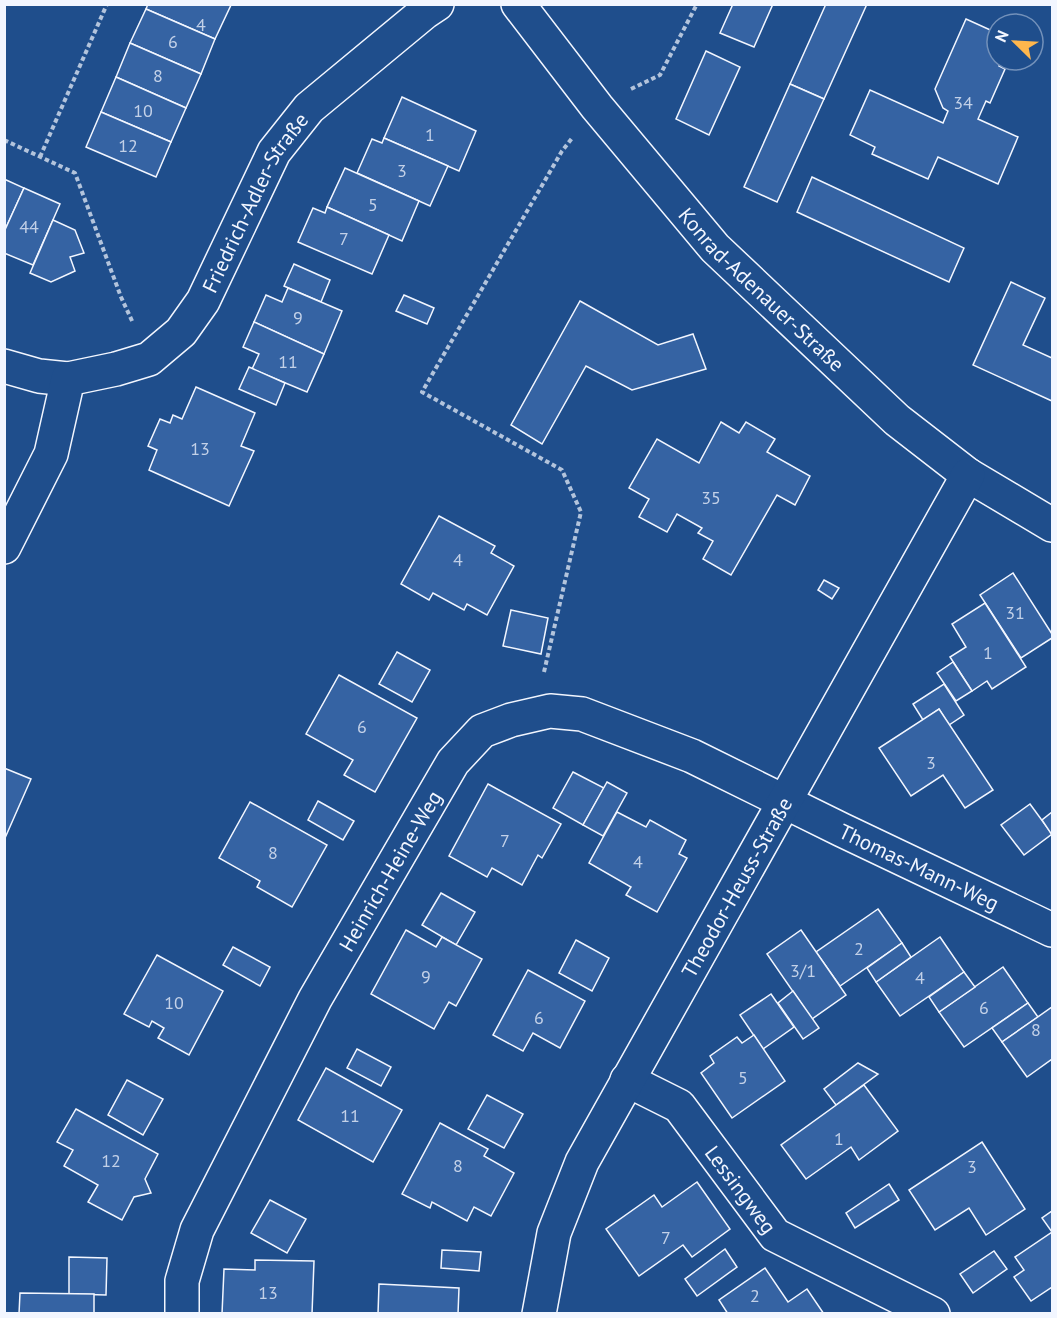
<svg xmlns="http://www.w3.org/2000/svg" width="1057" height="1318" viewBox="0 0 1057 1318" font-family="'PT Sans',sans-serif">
<rect width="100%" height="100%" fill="#1f4e8c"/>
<g fill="#3563a3" stroke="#f2f6ff" stroke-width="1.5">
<path d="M148,4H231V5L215,39L146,9Z"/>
<path d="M733,4H773L754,47L720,33Z"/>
<path d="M826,4H867L824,99L790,84Z"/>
<path d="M146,9L215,39L201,74L130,43Z"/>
<path d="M966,19L997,33V60H1002L999,66L1005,69L990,103L986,101L978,119L1018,137L998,184L938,157L928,179L872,154L875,147L850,135L870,90L943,123L948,111L943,108L935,89Z"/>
<path d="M130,43L201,74L186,108L116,77Z"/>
<path d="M706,51L740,67L709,135L676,119Z"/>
<path d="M116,77L186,108L171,142L101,112Z"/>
<path d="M790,84L824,99L777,202L744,187Z"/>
<path d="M402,97L476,131L459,171L384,138Z"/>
<path d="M101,112L171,142L156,177L86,147Z"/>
<path d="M384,138L448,166L430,206L357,173L372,139L382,143Z"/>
<path d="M345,168L419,201L402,241L327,207Z"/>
<path d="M812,177L964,248L949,282L797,212Z"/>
<path d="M4,179L24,188L4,232Z"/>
<path d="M24,188L60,204L33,265L4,253V232Z"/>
<path d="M327,207L389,235L372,274L298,242L313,208L325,213Z"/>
<path d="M53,220L75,230L84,253L70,257L75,271L51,282L30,273Z"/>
<path d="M294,264L330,280L321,302L284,286Z"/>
<path d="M1011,282L1045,298L1023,345L1052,358V401L973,365Z"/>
<path d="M288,288L342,311L324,354L254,322L266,295L282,302Z"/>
<path d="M404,295L434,308L427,324L396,311Z"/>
<path d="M580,301L658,345L693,334L706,369L632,390L586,366L542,444L511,425Z"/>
<path d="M254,322L324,354L307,392L252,369L259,354L243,347Z"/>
<path d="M249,367L285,383L276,405L239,389Z"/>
<path d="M196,387L255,413L241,446L254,451L229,506L149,470L157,450L148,446L160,419L170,423L173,415L182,419Z"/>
<path d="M721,422L739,433L746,422L775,439L767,452L810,476L795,505L777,495L731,575L703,559L713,541L698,533L702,528L677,514L667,532L639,517L649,499L629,488L657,439L699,463Z"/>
<path d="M439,516L495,546L491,553L514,566L487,615L467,604L464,610L433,593L429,600L401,584Z"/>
<path d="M1013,573L1052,634V638L1021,658L980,595Z"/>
<path d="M824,580L839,588L832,599L818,590Z"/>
<path d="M985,603L1026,667L992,689L987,681L972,691L950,657L966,647L952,624Z"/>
<path d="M511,610L548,618L541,654L503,646Z"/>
<path d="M397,652L430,670L412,702L379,684Z"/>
<path d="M953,662L972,691L956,701L937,673Z"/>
<path d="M339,675L417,718L375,792L344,775L353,760L306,734Z"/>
<path d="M944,684L964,715L949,725L939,709L923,720L913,704Z"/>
<path d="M939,709L993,790L965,808L943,775L911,796L879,748Z"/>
<path d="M4,768L31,779L5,838H4Z"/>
<path d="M573,772L604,788L583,825L553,808Z"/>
<path d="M607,782L627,793L603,836L583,825Z"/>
<path d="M488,784L561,824L542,858L538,855L522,885L492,868L487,877L449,856Z"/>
<path d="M318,801L354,821L343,840L308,820Z"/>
<path d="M250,802L327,845L292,907L257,887L260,881L219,858Z"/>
<path d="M1030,804L1052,834L1024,855L1001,825Z"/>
<path d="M617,812L646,827L650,820L686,840L679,854L687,858L657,912L626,895L631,887L589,863Z"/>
<path d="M1052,812V835L1042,820Z"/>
<path d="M441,893L475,912L456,945L422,925Z"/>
<path d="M878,909L902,943L840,986L816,952Z"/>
<path d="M406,930L436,947L442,937L482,959L456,1006L449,1002L434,1029L371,994Z"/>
<path d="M801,930L846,995L812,1019L767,954Z"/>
<path d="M940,937L964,972L900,1016L876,982Z"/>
<path d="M576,940L609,958L592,991L559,973Z"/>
<path d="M902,943L911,957L876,982L867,968Z"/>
<path d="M233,947L270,967L260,986L223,965Z"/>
<path d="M157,955L223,991L189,1055L158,1038L164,1028L152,1021L149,1027L124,1014Z"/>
<path d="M1003,967L1028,1003L964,1047L939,1012Z"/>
<path d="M528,970L585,1001L560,1048L533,1033L523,1051L493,1035Z"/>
<path d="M964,972L975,987L939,1012L929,997Z"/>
<path d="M793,991L819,1028L803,1039L778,1003Z"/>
<path d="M771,994L794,1027L763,1049L740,1015Z"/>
<path d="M1028,1003L1038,1017L1002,1042L992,1028Z"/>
<path d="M1052,1007V1059L1027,1077L1002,1042Z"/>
<path d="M754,1035L785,1081L732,1118L701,1073L714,1063L710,1056L737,1037L742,1043Z"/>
<path d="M357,1049L391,1067L381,1086L347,1068Z"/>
<path d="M858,1063L878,1074L836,1105L824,1089Z"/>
<path d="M326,1068L402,1110L373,1162L298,1120Z"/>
<path d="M127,1080L163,1099L143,1135L108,1115Z"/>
<path d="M864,1085L898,1131L859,1160L851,1147L806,1179L781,1145Z"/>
<path d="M487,1095L523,1114L504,1148L468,1129Z"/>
<path d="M76,1109L158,1154L145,1179L151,1193L134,1197L122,1220L88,1202L98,1185L64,1166L73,1150L57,1142Z"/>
<path d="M440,1123L488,1149L484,1156L514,1173L491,1216L474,1207L467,1221L432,1202L430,1208L402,1194Z"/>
<path d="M982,1142L1025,1209L986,1235L969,1208L935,1230L909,1190Z"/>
<path d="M697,1182L730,1229L692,1257L683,1245L639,1276L606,1229L654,1195L662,1207Z"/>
<path d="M889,1184L899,1200L855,1228L846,1213Z"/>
<path d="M270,1200L306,1219L287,1253L251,1233Z"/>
<path d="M1052,1211V1287L1031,1301L1014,1277L1024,1270L1015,1257L1052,1232L1042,1218Z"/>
<path d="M725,1249L737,1267L697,1296L685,1279Z"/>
<path d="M442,1250L481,1252L479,1271L441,1268Z"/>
<path d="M994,1251L1007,1269L973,1293L960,1274Z"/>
<path d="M69,1257L107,1258L106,1295L69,1294Z"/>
<path d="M255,1260L314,1261L312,1314H222L224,1269L255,1270Z"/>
<path d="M765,1268L788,1302L807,1289L824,1314H728L719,1300Z"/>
<path d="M379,1284L459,1288L458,1314H378Z"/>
<path d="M20,1293L94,1294V1314H19Z"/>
</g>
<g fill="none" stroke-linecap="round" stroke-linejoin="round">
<g stroke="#f2f6ff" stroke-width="36">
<g id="minor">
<path id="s1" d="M518,4L597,107L715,248L897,420L968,475L1052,525"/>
<path d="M4,366L39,376L68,379"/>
<path id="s2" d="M4,547L51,454L68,379L116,369L149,359L181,332L203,301L274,152L309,108L425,12L437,4"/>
<path id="s3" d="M627,1080L679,1106L775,1235L933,1314"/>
<path id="s4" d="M182,1314V1281L197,1230L315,999L453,762L482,731L511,720L550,711L582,714L692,756L842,830L1052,930"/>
<path id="s5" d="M539,1314L554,1233L582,1162L968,475"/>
</g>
</g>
<g stroke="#b3c4dc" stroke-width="4" stroke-dasharray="4.5 3" stroke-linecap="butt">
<path d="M631,89L660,75L697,4"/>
<path d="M4,140L75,173L121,297L133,323"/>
<path d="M40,157L107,4"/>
<path d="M544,672L581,512L562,470L422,392L562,151L573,137"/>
</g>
<use href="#minor" stroke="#1f4e8c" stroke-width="33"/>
</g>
<g text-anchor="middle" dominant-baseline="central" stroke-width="4.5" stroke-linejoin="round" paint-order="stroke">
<g font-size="18" fill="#c3d1e8">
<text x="201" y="24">4</text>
<text x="173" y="41">6</text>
<text x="158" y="75">8</text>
<text x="963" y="102">34</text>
<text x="143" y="110">10</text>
<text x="430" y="134">1</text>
<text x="128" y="145">12</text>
<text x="402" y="170">3</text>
<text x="373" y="204">5</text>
<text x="29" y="226">44</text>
<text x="344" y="238">7</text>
<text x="298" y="317">9</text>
<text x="288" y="361">11</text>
<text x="200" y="448">13</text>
<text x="711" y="497">35</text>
<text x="458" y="559">4</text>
<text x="1015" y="612">31</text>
<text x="988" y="652">1</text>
<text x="362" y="726">6</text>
<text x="931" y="762">3</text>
<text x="505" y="840">7</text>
<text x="273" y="852">8</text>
<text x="638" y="861">4</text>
<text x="859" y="948">2</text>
<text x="803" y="970">3/1</text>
<text x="426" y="976">9</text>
<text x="920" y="977">4</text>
<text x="174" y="1002">10</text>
<text x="984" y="1007">6</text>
<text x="539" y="1017">6</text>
<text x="1036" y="1029">8</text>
<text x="743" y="1077">5</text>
<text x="350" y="1115">11</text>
<text x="839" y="1138">1</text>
<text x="111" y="1160">12</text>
<text x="458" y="1165">8</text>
<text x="972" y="1166">3</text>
<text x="666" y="1237">7</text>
<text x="268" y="1292">13</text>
<text x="755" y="1295">2</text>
</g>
<g font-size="21" fill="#f2f6ff" stroke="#1f4e8c">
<text stroke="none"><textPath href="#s2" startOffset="456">Friedrich-Adler-Straße</textPath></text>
<text stroke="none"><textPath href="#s1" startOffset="376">Konrad-Adenauer-Straße</textPath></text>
<text stroke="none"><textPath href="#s4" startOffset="1136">Thomas-Mann-Weg</textPath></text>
<text stroke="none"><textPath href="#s4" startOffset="494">Heinrich-Heine-Weg</textPath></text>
<text stroke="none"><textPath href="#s5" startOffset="474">Theodor-Heuss-Straße</textPath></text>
<text stroke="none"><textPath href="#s3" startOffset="162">Lessingweg</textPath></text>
</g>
</g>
<rect width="1057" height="1318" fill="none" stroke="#f2f6ff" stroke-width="12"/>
<g transform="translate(1015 42) rotate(294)"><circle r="28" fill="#1f4e8c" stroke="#7391ba" stroke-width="1.5"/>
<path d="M0-4.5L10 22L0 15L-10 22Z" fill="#ffb74d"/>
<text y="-9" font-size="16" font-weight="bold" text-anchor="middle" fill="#f2f6ff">N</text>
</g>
</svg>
